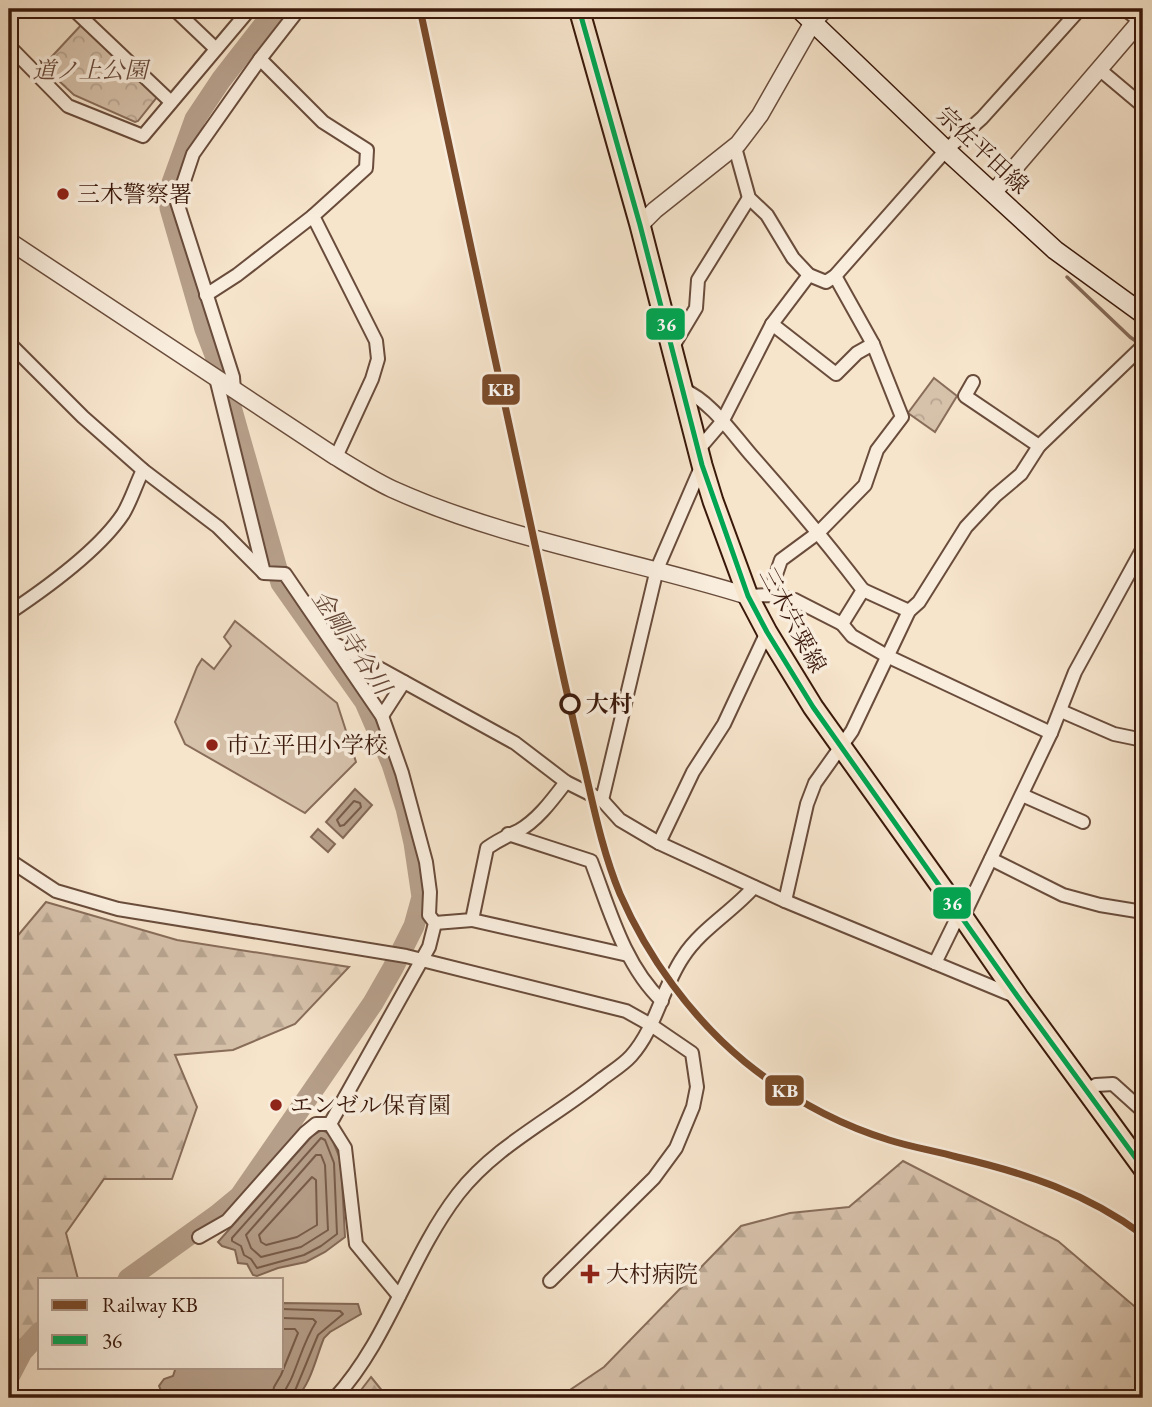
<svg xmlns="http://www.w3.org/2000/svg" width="1152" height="1407" viewBox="0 0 1152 1407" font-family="'EB Garamond','Noto Serif JP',serif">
<defs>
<pattern id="forest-firs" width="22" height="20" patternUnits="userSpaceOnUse" patternTransform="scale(1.75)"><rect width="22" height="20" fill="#d6c1aa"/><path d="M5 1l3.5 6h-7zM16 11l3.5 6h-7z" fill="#b8a591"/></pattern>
<pattern id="park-crowns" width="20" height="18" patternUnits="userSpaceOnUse" patternTransform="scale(1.75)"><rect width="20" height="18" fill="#d6c1aa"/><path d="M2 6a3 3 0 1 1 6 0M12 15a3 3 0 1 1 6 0" fill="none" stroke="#b8a591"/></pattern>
</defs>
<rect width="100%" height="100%" fill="#f6e4cb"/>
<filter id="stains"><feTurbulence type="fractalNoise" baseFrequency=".00286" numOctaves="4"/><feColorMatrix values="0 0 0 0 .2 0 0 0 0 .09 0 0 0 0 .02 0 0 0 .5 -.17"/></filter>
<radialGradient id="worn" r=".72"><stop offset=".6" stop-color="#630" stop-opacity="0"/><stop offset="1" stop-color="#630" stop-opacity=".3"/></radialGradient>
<g fill="url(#forest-firs)" stroke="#886d5a" stroke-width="2">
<path d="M46,902L177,940L349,967L295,1024L233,1050L175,1055L197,1107L172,1179H104L66,1233L78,1279H40V1326L20,1340L9,1361V946Z"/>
<path d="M903,1161L1058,1241L1134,1306L1143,1311V1398H558L604,1367L741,1226L790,1213L849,1207Z"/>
<path d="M371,1377L388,1398H355Z"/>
</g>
<g fill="url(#park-crowns)" stroke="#886d5a" stroke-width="2">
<path d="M83,23L157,97L138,121L135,122L74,95L43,66Z"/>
<path d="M934,378L957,396L935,432L908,413Z"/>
</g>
<path fill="#d6c1aa" stroke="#886d5a" stroke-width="2" d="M235,621L337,703L356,762L305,813L185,744L175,722L197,667L202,659L214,669L231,646L224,637Z"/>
<g fill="#b69f8a" stroke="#846957" stroke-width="2">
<path d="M355,789L372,805L343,838L326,822Z"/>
<path d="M318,829L335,844L328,852L311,837Z"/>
<path d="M322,1130L330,1134L341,1161L345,1237L325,1252L306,1262L278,1268L257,1276L253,1275L247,1264L238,1263L235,1250L222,1246L218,1242L312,1136Z"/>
<path d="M282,1303L358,1304L361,1314L330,1332L324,1338C316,1357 311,1384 296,1398H164L159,1386L164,1379L173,1376L176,1367H282Z"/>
</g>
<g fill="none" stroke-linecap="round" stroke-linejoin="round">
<g stroke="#785c4a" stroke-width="2">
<path d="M354,801L360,803L361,807L344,825L340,826L337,820Z"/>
<path d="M321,1138L325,1140L334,1163L337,1234L321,1246L304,1255L257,1268L251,1259L244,1255L241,1246L232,1241V1238Z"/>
<path d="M316,1155H321L325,1165L328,1230L301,1247L261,1257L251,1248L246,1235Z"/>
<path d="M312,1177L316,1180L317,1225L297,1237L266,1245L261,1242L259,1235Z"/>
<path d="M282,1309L340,1311L343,1314L318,1335L292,1398"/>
<path d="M282,1318L313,1319L316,1322C305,1339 300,1358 292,1377C289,1385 284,1389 283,1398"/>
<path d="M272,1398L274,1387L281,1375L298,1333L295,1329H282"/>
</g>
<path stroke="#846957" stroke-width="3.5" d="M1067,277L1130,337L1140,344"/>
<g stroke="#b69f8a" stroke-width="21">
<path d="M128,1279L217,1215L240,1196L373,1003L393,968L414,926L422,897L414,843L406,808L392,764L365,702L281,583L220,368L205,329L170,208L169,191L195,119L221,80L276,9"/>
<path d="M9,1377L22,1352L40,1332"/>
</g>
<g stroke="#694c3b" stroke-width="16">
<g id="minor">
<path d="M73,9L171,102"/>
<path d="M174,9L216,49"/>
<path d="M1124,9L1141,21"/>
<path d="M9,46L68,106L143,136L250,9"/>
<path d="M260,59L323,122L367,150L366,168L313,216L376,341L378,359L372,379L336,457"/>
<path d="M1099,69L1143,106"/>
<path d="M738,144L736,151L749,198L767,215L793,258L809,275L826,282L835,276L946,150L982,118L1080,9"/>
<path d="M206,295L237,275L313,216"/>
<path d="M772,324L836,374L857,353L873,344"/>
<path d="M9,343L83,417L143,470L218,527L263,572"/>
<path d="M672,348L696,308L698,280L749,198"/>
<path d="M216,378L264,573L285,574L382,716L402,773L426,862L430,892L429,915L435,923L429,947L330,1124L345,1148L356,1244L399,1296"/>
<path d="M973,382L965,396L1039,446"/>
<path d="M682,389C711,401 732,433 752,456C791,500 828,544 863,590L842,624"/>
<path d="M234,390L233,377L177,202L193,154L260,59L299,9"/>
<path d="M698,450L722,422L772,324L809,275"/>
<path d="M863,590L909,611"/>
<path d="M769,595L781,560L819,532L865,485L877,450L902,417L873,344L835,276"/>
<path d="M748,596L769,595L795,600L842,624L852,636L887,656L1051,733"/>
<path d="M9,613C45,589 99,550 123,514C131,501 136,484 143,470"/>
<path d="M337,645L515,743L566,782L602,800L620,820L659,843L785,901L1017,997"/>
<path d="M1061,711L1114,734L1143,740"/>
<path d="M382,716L404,682"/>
<path d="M1022,795L1083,822"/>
<path d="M602,800L657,569L702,465"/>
<path d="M508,834L591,861C609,908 624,965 662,1001"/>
<path d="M659,843L693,772L724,724L767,632"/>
<path d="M991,859L1063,895L1100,905L1143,912"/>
<path d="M9,860L56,891L118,909L406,956L626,1011L651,1025L692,1053L697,1087L693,1107L676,1148L654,1178L550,1281"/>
<path d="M785,901L807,804L815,783L852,731L909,611L919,602L966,527L995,496L1021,474L1039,446L1143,346"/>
<path d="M963,917L1051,733L1075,672L1143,548"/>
<path d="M472,920L628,955"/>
<path d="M435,923L472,920L487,848C497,841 507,836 518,831C537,821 553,799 566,782"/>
<path d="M935,963L960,912"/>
<path d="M1087,1090L1096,1085L1113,1084L1143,1111"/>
<path d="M199,1237L227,1221L305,1133L316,1124H330"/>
<path d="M335,1398C389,1339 409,1258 458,1194C496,1145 554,1118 602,1079C611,1072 623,1065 631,1056C656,1028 662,988 683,957C701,929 732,912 754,887"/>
</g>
</g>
<g stroke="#694c3b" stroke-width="19">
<g id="tertiary">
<path d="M994,192L1143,18"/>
<path d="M640,225L655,210L738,144L760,115L813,22L825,9"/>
<path d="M9,241L336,457C354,468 373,480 392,489C505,540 630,559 748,596"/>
</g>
</g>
<g stroke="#3a190b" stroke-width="21">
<path id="secondary" d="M799,9L946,150L1055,250L1143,314"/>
</g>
<g stroke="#3a190b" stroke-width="23">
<path id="primary" d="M579,9L640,225L702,465L713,501L748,596L767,632L813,707L963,917L1018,997L1143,1168"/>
</g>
<use href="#minor" stroke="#f9eddd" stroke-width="12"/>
<use href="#tertiary" stroke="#f9eddd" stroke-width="16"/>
<use href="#secondary" stroke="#f9eddd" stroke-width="18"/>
<use href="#primary" stroke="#f6e4cb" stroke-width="19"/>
<g stroke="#f9eddd" stroke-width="10">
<path id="bus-1" d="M579,9L640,225L702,465L748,596L767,632L813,707L1018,997L1143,1168"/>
</g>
<use href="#bus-1" stroke="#00a651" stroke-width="5"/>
<g stroke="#f9eddd" stroke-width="12">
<path id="rail-1" d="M420,9C462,203 502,397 545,591C557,649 570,708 584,766C594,809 603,853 620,894C648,958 692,1018 745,1062C787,1096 837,1124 889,1140C911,1147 935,1151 957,1157C1025,1173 1087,1193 1143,1235"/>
</g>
<use href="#rail-1" stroke="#7a4b2a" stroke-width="7"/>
</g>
<g fill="#8f2418" stroke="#f9eddd" stroke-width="2.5">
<circle cx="63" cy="194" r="7"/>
<circle cx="212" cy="745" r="7"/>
<circle cx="276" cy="1105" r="7"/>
<path d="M586.5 1263.5h7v7h7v7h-7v7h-7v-7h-7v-7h7z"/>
</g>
<circle fill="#f9eddd" stroke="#3a190b" stroke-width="3.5" cx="570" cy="704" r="9"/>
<g text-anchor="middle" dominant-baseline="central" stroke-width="7" stroke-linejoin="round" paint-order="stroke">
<g font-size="23" font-style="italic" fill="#694b3b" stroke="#f9eddd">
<text x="90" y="70">道ノ上公園</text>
</g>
<g font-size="23" fill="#3a190b" stroke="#f9eddd">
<text transform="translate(983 150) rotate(43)">宗佐平田線</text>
<text transform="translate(793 620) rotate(62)">三木宍粟線</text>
</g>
<g font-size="23" fill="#3a190b" stroke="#f9eddd" text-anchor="start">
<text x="77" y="194">三木警察署</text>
<text x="226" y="745">市立平田小学校</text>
<text x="290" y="1105">エンゼル保育園</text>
<text x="606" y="1274">大村病院</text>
</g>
<g font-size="23" font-weight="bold" fill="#3a190b" stroke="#f9eddd" text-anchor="start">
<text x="586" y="704">大村</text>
</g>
<g font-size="24" font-style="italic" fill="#654837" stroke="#f9eddd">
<text transform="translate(352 642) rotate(56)">金剛寺谷川</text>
</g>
</g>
<g stroke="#f9eddd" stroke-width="2.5">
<rect x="645" y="307" width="41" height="34" rx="7" fill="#00a651"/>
<rect x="481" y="373" width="40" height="33" rx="7" fill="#7a4b2a"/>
<rect x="932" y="886" width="40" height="34" rx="7" fill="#00a651"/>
<rect x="764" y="1074" width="41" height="33" rx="7" fill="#7a4b2a"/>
</g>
<g font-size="19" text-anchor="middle" font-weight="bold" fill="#fff">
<text x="666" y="331">36</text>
<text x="501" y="396">KB</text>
<text x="952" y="910">36</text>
<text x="785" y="1097">KB</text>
</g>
<rect width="1152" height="1407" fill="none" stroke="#f6e4cb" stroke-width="35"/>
<rect x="10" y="10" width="1131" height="1386" fill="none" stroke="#3a190b" stroke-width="3.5"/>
<rect x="18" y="18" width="1117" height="1372" fill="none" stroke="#3a190b" stroke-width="2"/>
<rect x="38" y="1278" width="245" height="91" fill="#f9eddd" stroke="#ad9889" stroke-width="2"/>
<rect x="52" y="1300" width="35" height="10" fill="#7a4b2a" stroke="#ad9889" stroke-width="2"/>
<text x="102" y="1312" font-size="21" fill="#3a190b">Railway KB</text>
<rect x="52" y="1335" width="35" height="10" fill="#00a651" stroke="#ad9889" stroke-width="2"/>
<text x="102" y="1348" font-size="21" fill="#3a190b">36</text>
<rect width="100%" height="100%" filter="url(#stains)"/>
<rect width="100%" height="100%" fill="url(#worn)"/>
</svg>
